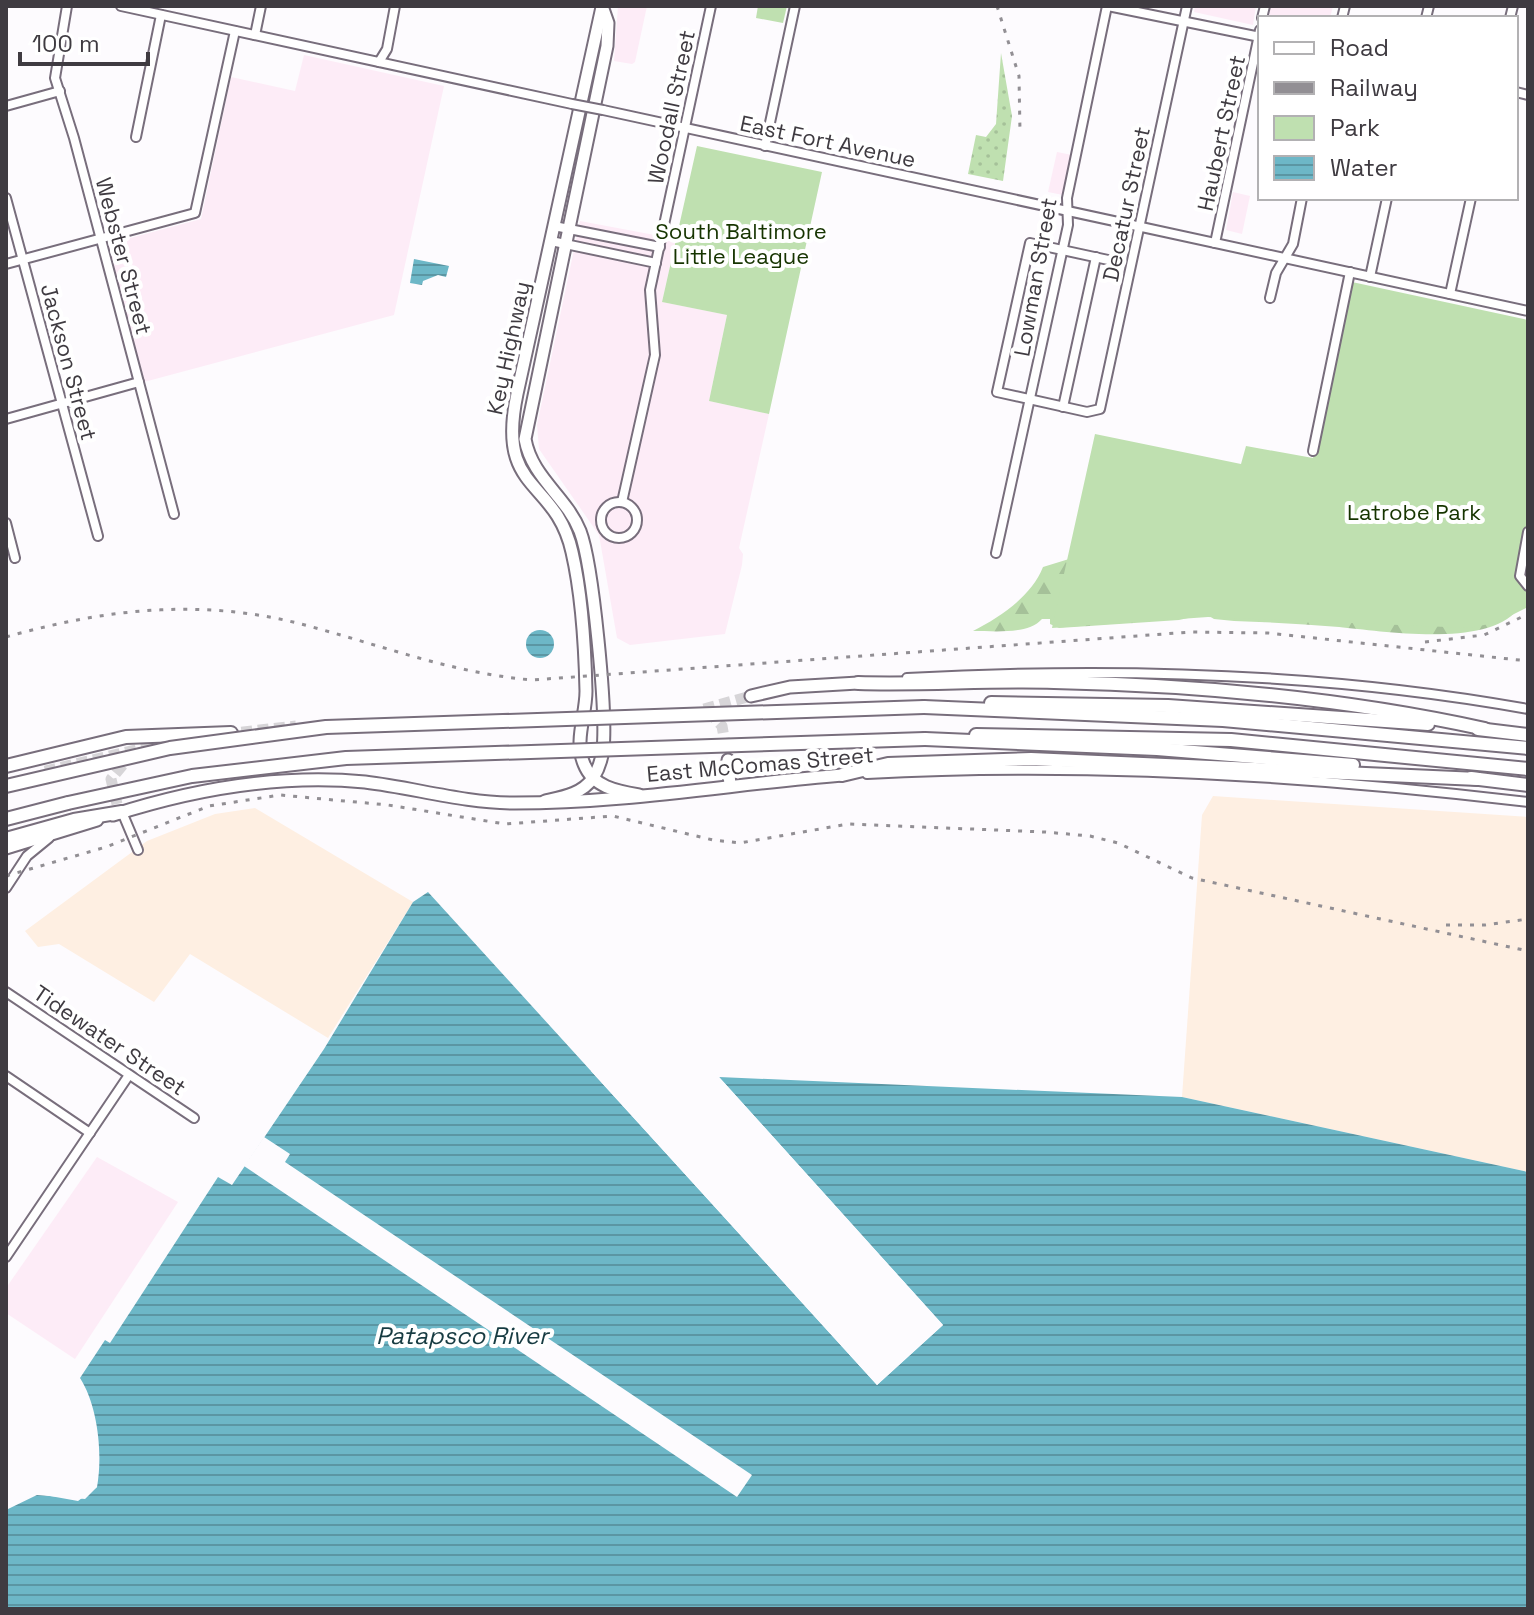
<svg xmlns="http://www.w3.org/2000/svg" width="1534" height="1615" viewBox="0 0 1534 1615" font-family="'Space Grotesk',sans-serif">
<defs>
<pattern id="grass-dots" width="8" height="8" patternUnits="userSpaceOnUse" patternTransform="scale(2)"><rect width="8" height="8" fill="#bfe0b0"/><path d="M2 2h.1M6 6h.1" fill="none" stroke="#a5c199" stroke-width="1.8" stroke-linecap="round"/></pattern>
<pattern id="forest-firs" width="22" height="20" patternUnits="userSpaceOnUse" patternTransform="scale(2)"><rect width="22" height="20" fill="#bfe0b0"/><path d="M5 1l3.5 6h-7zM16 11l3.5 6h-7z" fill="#a5c199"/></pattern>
<pattern id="water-rules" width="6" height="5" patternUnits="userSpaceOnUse" patternTransform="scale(2)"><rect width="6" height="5" fill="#6db7c7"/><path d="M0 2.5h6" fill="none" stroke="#5b96a3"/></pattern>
</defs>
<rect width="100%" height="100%" fill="#fdfbfe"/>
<g fill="#fdecf7">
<path d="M618,6H647L635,62L632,64L614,61Z"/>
<path d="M1195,6H1256L1253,25L1194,12Z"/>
<path d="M1271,6H1333L1330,18H1268Z"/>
<path d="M304,55L444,86L394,315L144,382L108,244L201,219L231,77L295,91Z"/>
<path d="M1057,152L1072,155L1063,195L1048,192Z"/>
<path d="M1233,192L1250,196L1242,234L1226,230Z"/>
<path d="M580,221L676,239L662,302L727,315L709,401L769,414L739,548L743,554L742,565L725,634L630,645L617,638L599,535L539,449L537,425Z"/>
<path d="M97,1157L178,1202L75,1359L6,1313V1288Z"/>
</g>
<g fill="#feefe2">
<path d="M1213,796L1528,817V1172L1182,1097L1202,815Z"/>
<path d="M255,808L413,902L328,1038L190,954L154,1002L59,944L38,947L25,931L147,841L215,814Z"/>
</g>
<path fill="url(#grass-dots)" d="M1001,53L1012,116L1003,181L968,174L976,135L986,137L996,124Z"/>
<path fill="url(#forest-firs)" d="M1069,559L1517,610C1487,648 1381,631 1339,627C1304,624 1269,622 1234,621L1214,619L1206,614L1179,620L1059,628L1050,624V619H1042C1028,635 993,631 973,631C1000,617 1031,597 1043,567Z"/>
<g fill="#bfe0b0">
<path d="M758,6H787L783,23L756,18Z"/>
<path d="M697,146L822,172L769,414L709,401L727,315L662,302Z"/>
<path d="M1352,282L1528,320V607L1498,622L1470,628L1208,617L1052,628L1095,434L1241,464L1246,446L1313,458Z"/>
</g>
<g fill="url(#water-rules)">
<path d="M414,259L449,266L446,277L438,275L423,281L422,285L410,283Z"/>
<circle cx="540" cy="644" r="14"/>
<path d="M428,892L877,1385L943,1325L719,1077L1182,1097L1528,1172V1609H6V1510L39,1494L78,1501L97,1487C103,1454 98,1406 80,1378L105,1340L110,1343L218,1177L232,1185L324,1049L413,902Z"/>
</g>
<g fill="#fdfbfe">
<path d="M591,1071H597L877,1379L937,1325L715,1077H719L943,1325L877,1385Z"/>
<path d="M264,1137L290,1154L285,1162L752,1475L737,1497L244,1166Z"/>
<path d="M98,1453L97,1487L85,1499L25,1494L39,1490L77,1497L90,1491L96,1471L94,1455Z"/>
</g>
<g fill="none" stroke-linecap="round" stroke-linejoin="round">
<g stroke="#d7d5d8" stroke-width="11" stroke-dasharray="11 5.5" stroke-linecap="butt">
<path d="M704,709L751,696"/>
<path d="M708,711L722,726L728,760"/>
<path d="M225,734L296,726"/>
<path d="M45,771L153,746"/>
<path d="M117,804L111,779L131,755"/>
</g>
<g stroke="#786e7c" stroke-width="12">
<g id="minor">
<path d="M67,6L55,78L74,138L174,514"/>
<path d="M121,6L572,104"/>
<path d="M1108,6L1260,37"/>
<path d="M1262,18L1265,6"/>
<path d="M1342,18L1345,6"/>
<path d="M1426,18L1429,6"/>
<path d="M1510,18L1513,6"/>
<path d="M255,35L261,6"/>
<path d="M379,62L387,49L395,6"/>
<path d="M1516,92L1528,95"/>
<path d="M6,106L60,91"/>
<path d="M603,110L1528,311"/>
<path d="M136,137L161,15"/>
<path d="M765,146L795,6"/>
<path d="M6,198L98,536"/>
<path d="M554,226L660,247"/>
<path d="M551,241L656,263"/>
<path d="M1215,243L1260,30"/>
<path d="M1113,261L1030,243L997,392L1087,412L1100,409L1187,6"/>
<path d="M6,264L195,213L235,31"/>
<path d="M1370,277L1387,198"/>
<path d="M1450,294L1471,198"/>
<path d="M1270,298L1276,273L1293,244L1302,198"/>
<path d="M1063,407L1096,257"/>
<path d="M6,419L139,382"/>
<path d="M1313,451L1350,272"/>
<circle cx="619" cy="520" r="18"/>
<path d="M622,502L655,355L650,290L711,6"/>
<path d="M6,523L15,558"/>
<path d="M1528,532L1520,576L1528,586"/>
<path d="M996,553L1068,225L1067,198L1107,6"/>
<path d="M907,678C1114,667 1323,672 1528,709"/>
<path d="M867,774C1086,762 1310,776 1528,802"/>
<path d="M122,812L138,850"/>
<path d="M6,888L27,856L49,838"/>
<path d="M6,992L194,1118"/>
<path d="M6,1076L90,1133"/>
<path d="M6,1257L129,1075"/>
</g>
</g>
<g stroke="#786e7c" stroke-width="15">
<g id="major">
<path d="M602,7L517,394C496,494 555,477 572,552C582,595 585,647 586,691C586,716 574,740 584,764C593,787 616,791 639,795"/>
<path d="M751,696L790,687L858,683"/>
<path d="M728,760L730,786"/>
<path d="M545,801C563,797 582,794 593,778C598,770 602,758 603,749C607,712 593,565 580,531C566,496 532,478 525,439L607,46L608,23L602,6"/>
<path d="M113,815C194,789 281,774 365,782C415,788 464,803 515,803C624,803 733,784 842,775"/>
<path d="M6,848L97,820"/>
</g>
</g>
<g stroke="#786e7c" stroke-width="16">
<g id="highway">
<path d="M858,683C924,685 989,680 1054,682C1198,685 1344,698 1485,729"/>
<path d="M991,703L1168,706L1428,724"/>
<path d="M924,707L1223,720L1528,748"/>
<path d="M1478,729L1528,735"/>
<path d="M976,735L1231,740L1528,769"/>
<path d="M925,739L1157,749L1353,765"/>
<path d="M6,766L126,737L231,733"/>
<path d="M842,775L888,764L1031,759L1478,779"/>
<path d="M1471,778L1528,785"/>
<path d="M6,819L68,803"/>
<path d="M6,839L74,820L122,812"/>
</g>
</g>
<use href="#minor" stroke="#fff" stroke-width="8"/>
<use href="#major" stroke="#fff" stroke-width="11"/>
<use href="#highway" stroke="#fff" stroke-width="12"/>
<g stroke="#928f94" stroke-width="3" stroke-dasharray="4 8" stroke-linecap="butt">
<path d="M997,6L1019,76L1020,132"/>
<path d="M6,637C105,609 200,598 301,624C378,644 451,673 532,680L1191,632L1268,633L1528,661"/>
<path d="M1425,642L1484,635L1528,614"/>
<path d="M6,876L106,847L209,806L280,795L388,805L505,824L613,816L713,840L740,843L848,824L1045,832L1090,836L1118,843L1192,878L1528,951"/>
<path d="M1446,925H1485L1528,919"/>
</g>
<g stroke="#786e7c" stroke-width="12" stroke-linecap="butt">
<path id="minor-bridge" d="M572,104L603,110"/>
</g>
<g stroke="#786e7c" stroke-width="16" stroke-linecap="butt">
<g id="highway-bridge">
<path d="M6,786L170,748L326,727L924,707"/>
<path d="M68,803L192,776L346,758L925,739"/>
</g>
</g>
<use href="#minor-bridge" stroke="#fff" stroke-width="8"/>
<use href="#highway-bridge" stroke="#fff" stroke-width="12"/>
</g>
<g text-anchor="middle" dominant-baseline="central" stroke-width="8" stroke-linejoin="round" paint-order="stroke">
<g font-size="22" fill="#3f3b41" stroke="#fff">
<text transform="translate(671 107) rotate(-78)">Woodall Street</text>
<text transform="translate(1221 133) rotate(-78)">Haubert Street</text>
<text transform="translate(828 141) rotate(12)">East Fort Avenue</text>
<text transform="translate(1126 204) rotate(-78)">Decatur Street</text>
<text transform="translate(124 256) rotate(75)">Webster Street</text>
<text transform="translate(1035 277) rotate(-80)">Lowman Street</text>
<text transform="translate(508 348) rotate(-78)">Key Highway</text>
<text transform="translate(69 362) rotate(75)">Jackson Street</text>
<text transform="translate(760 764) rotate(-5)">East McComas Street</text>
<text transform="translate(110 1040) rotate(34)">Tidewater Street</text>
</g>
<g font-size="22" fill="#163400" stroke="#fff">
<text x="741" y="231">South Baltimore<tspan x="741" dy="25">Little League</tspan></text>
<text x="1414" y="512">Latrobe Park</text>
</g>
<g font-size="24" font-style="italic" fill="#173b42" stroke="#fff">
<text x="462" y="1335">Patapsco River</text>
</g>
</g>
<rect width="1534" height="1615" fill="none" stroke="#3f3b41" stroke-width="16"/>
<rect x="1258" y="16" width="260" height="184" fill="#ffffff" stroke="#b2b1b3" stroke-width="2"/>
<rect x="1274" y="42" width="40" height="12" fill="#ffffff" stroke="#b2b1b3" stroke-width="2"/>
<text x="1330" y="56" font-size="24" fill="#3f3b41">Road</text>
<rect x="1274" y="82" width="40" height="12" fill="#928f94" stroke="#b2b1b3" stroke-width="2"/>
<text x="1330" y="96" font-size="24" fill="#3f3b41">Railway</text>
<rect x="1274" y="116" width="40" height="24" fill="#bfe0b0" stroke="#b2b1b3" stroke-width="2"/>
<text x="1330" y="136" font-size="24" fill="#3f3b41">Park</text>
<rect x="1274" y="156" width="40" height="24" fill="url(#water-rules)" stroke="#b2b1b3" stroke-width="2"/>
<text x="1330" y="176" font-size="24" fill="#3f3b41">Water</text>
<path d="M20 52v12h128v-12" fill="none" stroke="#3f3b41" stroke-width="4"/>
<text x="32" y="52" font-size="24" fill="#3f3b41" stroke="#ffffff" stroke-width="6" paint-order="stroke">100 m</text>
</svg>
